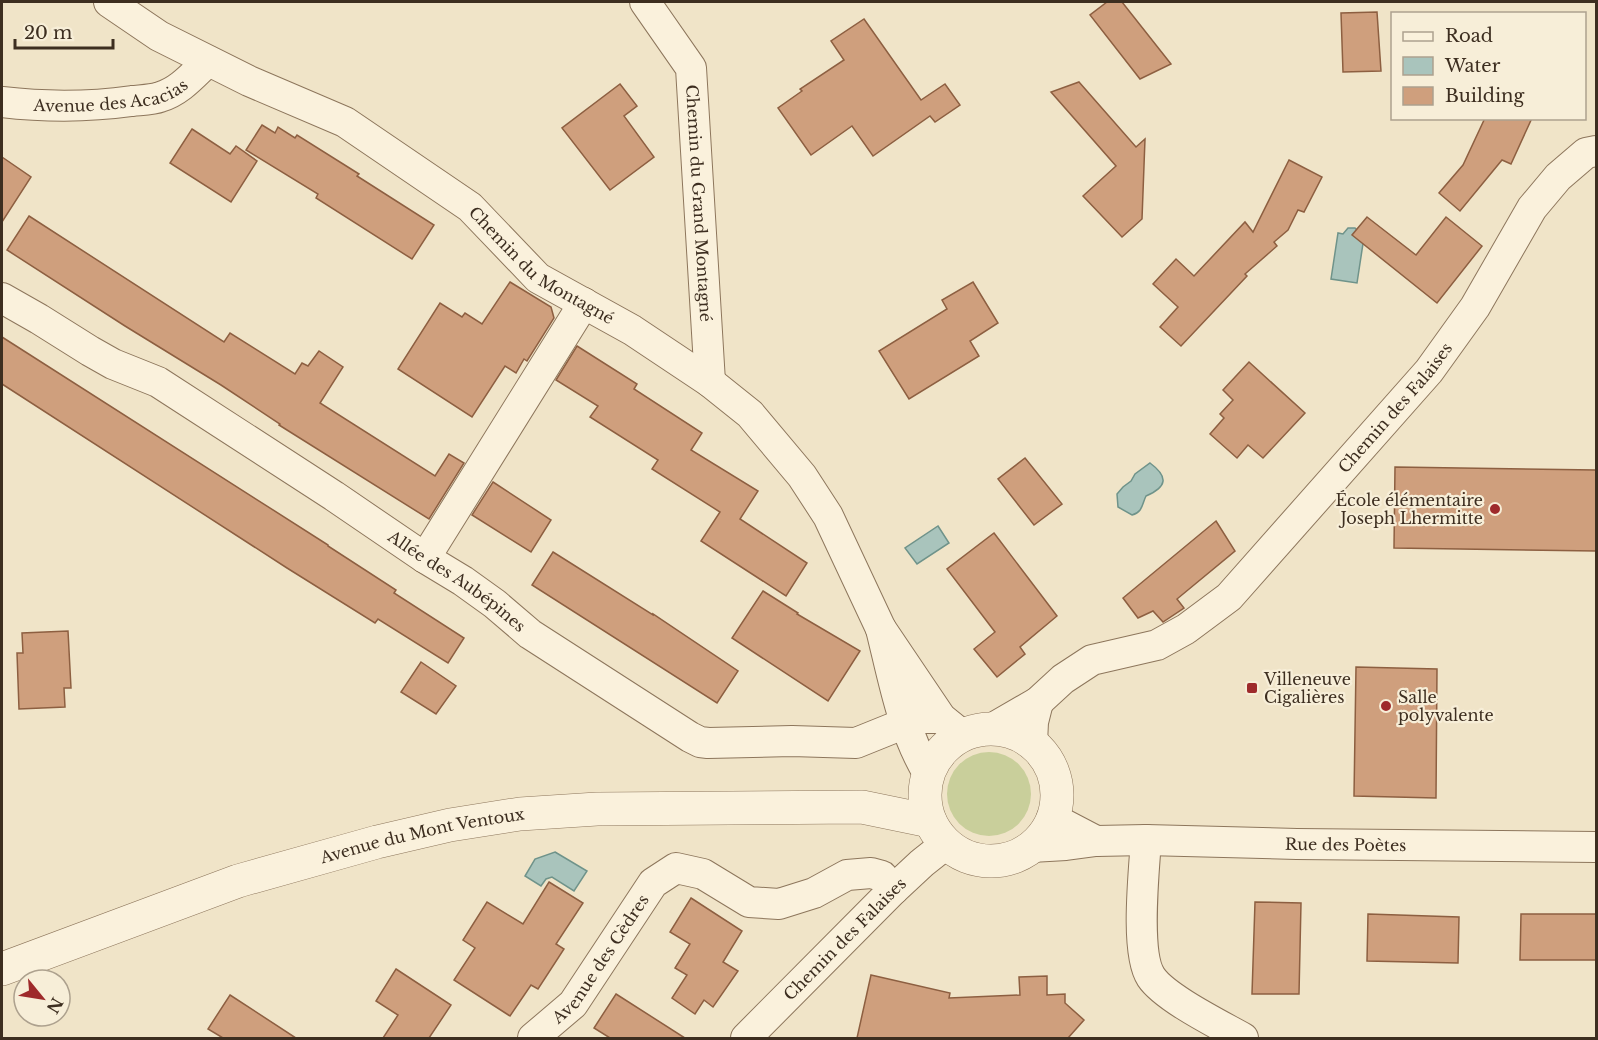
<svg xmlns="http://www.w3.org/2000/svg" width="1598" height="1040" viewBox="0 0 1598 1040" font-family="'Libre Baskerville',serif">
<rect width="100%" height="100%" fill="#f0e4c8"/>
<circle fill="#c9cf9b" cx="989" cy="794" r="42"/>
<g fill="#a9c4bc" stroke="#6f938a" stroke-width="1.5">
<path d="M1348,228H1355L1364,237L1357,283L1331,279L1338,233L1343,234Z"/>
<path d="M1150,463C1169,477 1167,487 1146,496C1142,504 1143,512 1132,515L1118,507L1117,494L1123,487L1131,481L1135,474Z"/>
<path d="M938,526L949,543L917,564L905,548Z"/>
<path d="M555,852L587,871L574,891L552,877L546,879L541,886L525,876L535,859Z"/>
</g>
<g fill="#cf9f7d" stroke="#8d5f41" stroke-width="1.5">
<path d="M1107,2H1122L1171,64L1140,79L1090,15Z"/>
<path d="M1377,12L1381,71L1343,72L1341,13Z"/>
<path d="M864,19L921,100L945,84L960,105L935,122L930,116L873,156L852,126L811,155L778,108L802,91L800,89L844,60L831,41Z"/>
<path d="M1079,82L1136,147L1145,139L1142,219L1122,237L1083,196L1116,166L1051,92Z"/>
<path d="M620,84L637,106L624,116L654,157L610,190L562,128Z"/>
<path d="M1485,118H1532L1511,164L1502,160L1460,211L1439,193L1463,165Z"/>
<path d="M262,125L275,133L278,127L295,138L297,135L359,174L357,176L434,225L412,259L316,198L318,194L246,150Z"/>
<path d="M192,129L230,154L236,146L257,161L231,202L170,163Z"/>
<path d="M2,157L31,177L2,222Z"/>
<path d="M1289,160L1322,177L1304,212L1298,210L1288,230L1274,242L1277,246L1245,274L1247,276L1181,346L1160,327L1178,307L1153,284L1176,259L1194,276L1245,222L1253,232Z"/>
<path d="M29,216L224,342L230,333L295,374L302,363L308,366L319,351L343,367L320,403L435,476L449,454L464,463L429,519L279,425L280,424L221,385L125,326L7,250Z"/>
<path d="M1367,217L1416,255L1446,217L1482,246L1437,303L1352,235Z"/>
<path d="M510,282L551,307L554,318L527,361L524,359L516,373L505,366L472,417L398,369L440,303L462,317L465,313L482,324Z"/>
<path d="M973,282L998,323L970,341L979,356L909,399L879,351L947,309L942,300Z"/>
<path d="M2,337L328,545V546L396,590L394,593L464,638L448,663L378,619L375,623L287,568L2,384Z"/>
<path d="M577,346L637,384L634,389L702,433L691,450L758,491L740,519L807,563L786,596L701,541L720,512L652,469L658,460L590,417L598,406L556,380Z"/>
<path d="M1249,362L1305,413L1263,458L1248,445L1237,458L1210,434L1224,418L1220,414L1233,400L1223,390Z"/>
<path d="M1025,458L1062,504L1034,525L998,479Z"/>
<path d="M1395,467L1596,470V551L1394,548Z"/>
<path d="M493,482L551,520L531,552L472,515Z"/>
<path d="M1216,521L1235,551L1177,599L1184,608L1163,622L1153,611L1138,618L1123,598Z"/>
<path d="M994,533L1057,616L1020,647L1025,654L997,677L974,649L995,632L947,569Z"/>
<path d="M553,552L653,615V614L738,671L717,703L532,585Z"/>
<path d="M763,591L798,613L797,614L860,651L828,701L732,638Z"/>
<path d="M68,631L71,688H64L65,707L19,709L17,653H23L22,633Z"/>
<path d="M421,662L456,686L436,714L401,692Z"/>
<path d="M1356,667L1437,669L1436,798L1354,796Z"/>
<path d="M549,882L583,903L556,944L564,949L538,989L531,985L510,1016L454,980L475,948L463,940L487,902L523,924Z"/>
<path d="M691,898L742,931L723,962L738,971L713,1007L704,1000L695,1014L672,998L687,975L675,968L690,944L670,932Z"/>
<path d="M1255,902L1301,903L1299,994H1252Z"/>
<path d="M1368,914L1459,917L1458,963L1367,961Z"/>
<path d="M1521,914H1596V960H1520Z"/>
<path d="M396,969L451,1005L429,1038H383L398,1015L376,1001Z"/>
<path d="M871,975L950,993L949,998L1020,995L1019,977L1047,976V995L1065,994V1003L1084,1020L1068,1038H857Z"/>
<path d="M616,994L685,1038H610L594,1028Z"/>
<path d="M230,995L296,1038H223L208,1029Z"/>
</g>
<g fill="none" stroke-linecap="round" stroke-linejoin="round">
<g stroke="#8d765c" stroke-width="32">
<g id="minor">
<path id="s1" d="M109,2L159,36L249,81L345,122L470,207L538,278L632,330L710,382L750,414L802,476L828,516L881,629"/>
<path id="s2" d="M645,2L691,68L710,382"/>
<path id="s3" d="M2,102C45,107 89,107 132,101C141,100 152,100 160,97C180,91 193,75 208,61"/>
<path id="s4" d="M2,298L39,319L90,351L113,364L158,382L334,496L425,558L463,581L495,604L530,634L690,737L700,742L708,743L792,741L856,743L918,718H941"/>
<path d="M425,558L584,303"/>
<path id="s5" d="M993,728L1038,702L1063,679L1092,660L1157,645L1186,629L1229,597L1429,371L1475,307L1532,208L1558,177L1586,153L1596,151"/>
<path d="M1032,743L1033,722L1038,702"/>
<path d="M928,773C902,730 893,677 881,629L941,718L962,735"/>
<path d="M1052,818L1096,841"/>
<path d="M1146,840C1144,871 1135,953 1151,977C1165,998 1220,1025 1243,1038"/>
<path id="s6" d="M1031,847L1066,845L1096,841L1146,840L1297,844L1596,847"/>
<path id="s7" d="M533,1038L573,1004L653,883L676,868L703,874L749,902L779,904L814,893L847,875L871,873L882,876L893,890"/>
<path id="s8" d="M746,1038L893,890L922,863L946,844"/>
</g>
</g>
<g stroke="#8d765c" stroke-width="34">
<g id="tertiary">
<circle cx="991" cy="795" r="66"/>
<path id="s9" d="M2,969L238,881L377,842L450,825L520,814L597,809L862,807L930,821"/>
</g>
</g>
<use href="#minor" stroke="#faf1dc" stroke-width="30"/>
<use href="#tertiary" stroke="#faf1dc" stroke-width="33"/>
</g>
<g fill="#9e2a2b" stroke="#f7eed8" stroke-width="2">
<circle cx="1495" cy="509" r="6"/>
<rect x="1246" y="682" width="12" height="12" rx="3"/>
<circle cx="1386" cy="706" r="6"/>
</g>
<g text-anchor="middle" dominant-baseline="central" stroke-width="4.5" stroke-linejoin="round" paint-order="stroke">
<g font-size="16" fill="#3d2e20" stroke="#f7eed8">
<text stroke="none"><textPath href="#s3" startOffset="110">Avenue des Acacias</textPath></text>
<text stroke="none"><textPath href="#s2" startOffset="216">Chemin du Grand Montagné</textPath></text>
<text stroke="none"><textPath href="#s1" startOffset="510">Chemin du Montagné</textPath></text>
<text stroke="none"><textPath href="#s5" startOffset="526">Chemin des Falaises</textPath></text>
<text stroke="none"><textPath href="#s4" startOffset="537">Allée des Aubépines</textPath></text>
<text stroke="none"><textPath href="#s9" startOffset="442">Avenue du Mont Ventoux</textPath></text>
<text stroke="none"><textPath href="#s6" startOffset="315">Rue des Poètes</textPath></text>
<text stroke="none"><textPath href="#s8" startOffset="140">Chemin des Falaises</textPath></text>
<text stroke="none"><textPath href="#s7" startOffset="105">Avenue des Cèdres</textPath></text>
</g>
<g font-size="16" fill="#3d2e20" stroke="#f7eed8" text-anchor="start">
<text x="1483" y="500" text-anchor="end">École élémentaire<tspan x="1483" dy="18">Joseph Lhermitte</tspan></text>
<text x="1264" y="679">Villeneuve<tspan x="1264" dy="18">Cigalières</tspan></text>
<text x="1398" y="697">Salle<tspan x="1398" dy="18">polyvalente</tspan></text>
</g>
</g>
<rect width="1598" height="1040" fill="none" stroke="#3d2e20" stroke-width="6"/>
<rect x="1391" y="12" width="195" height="108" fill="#f7eed8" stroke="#ada18e" stroke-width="1.5"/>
<rect x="1403" y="32" width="30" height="9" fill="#faf1dc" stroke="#ada18e" stroke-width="1.5"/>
<text x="1445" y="42" font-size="18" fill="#3d2e20">Road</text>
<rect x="1403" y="57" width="30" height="18" fill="#a9c4bc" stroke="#ada18e" stroke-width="1.5"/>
<text x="1445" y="72" font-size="18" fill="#3d2e20">Water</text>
<rect x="1403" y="87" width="30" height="18" fill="#cf9f7d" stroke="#ada18e" stroke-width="1.5"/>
<text x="1445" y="102" font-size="18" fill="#3d2e20">Building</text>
<g transform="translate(42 998) rotate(120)"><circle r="28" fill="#f7eed8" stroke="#ada18e" stroke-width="1.5"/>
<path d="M0-4.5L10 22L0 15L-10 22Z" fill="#9e2a2b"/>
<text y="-9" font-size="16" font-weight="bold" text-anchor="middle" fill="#3d2e20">N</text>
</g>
<path d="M15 39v9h98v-9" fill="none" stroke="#3d2e20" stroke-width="3"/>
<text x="24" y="39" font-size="18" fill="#3d2e20" stroke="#f7eed8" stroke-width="4.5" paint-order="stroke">20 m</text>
</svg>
